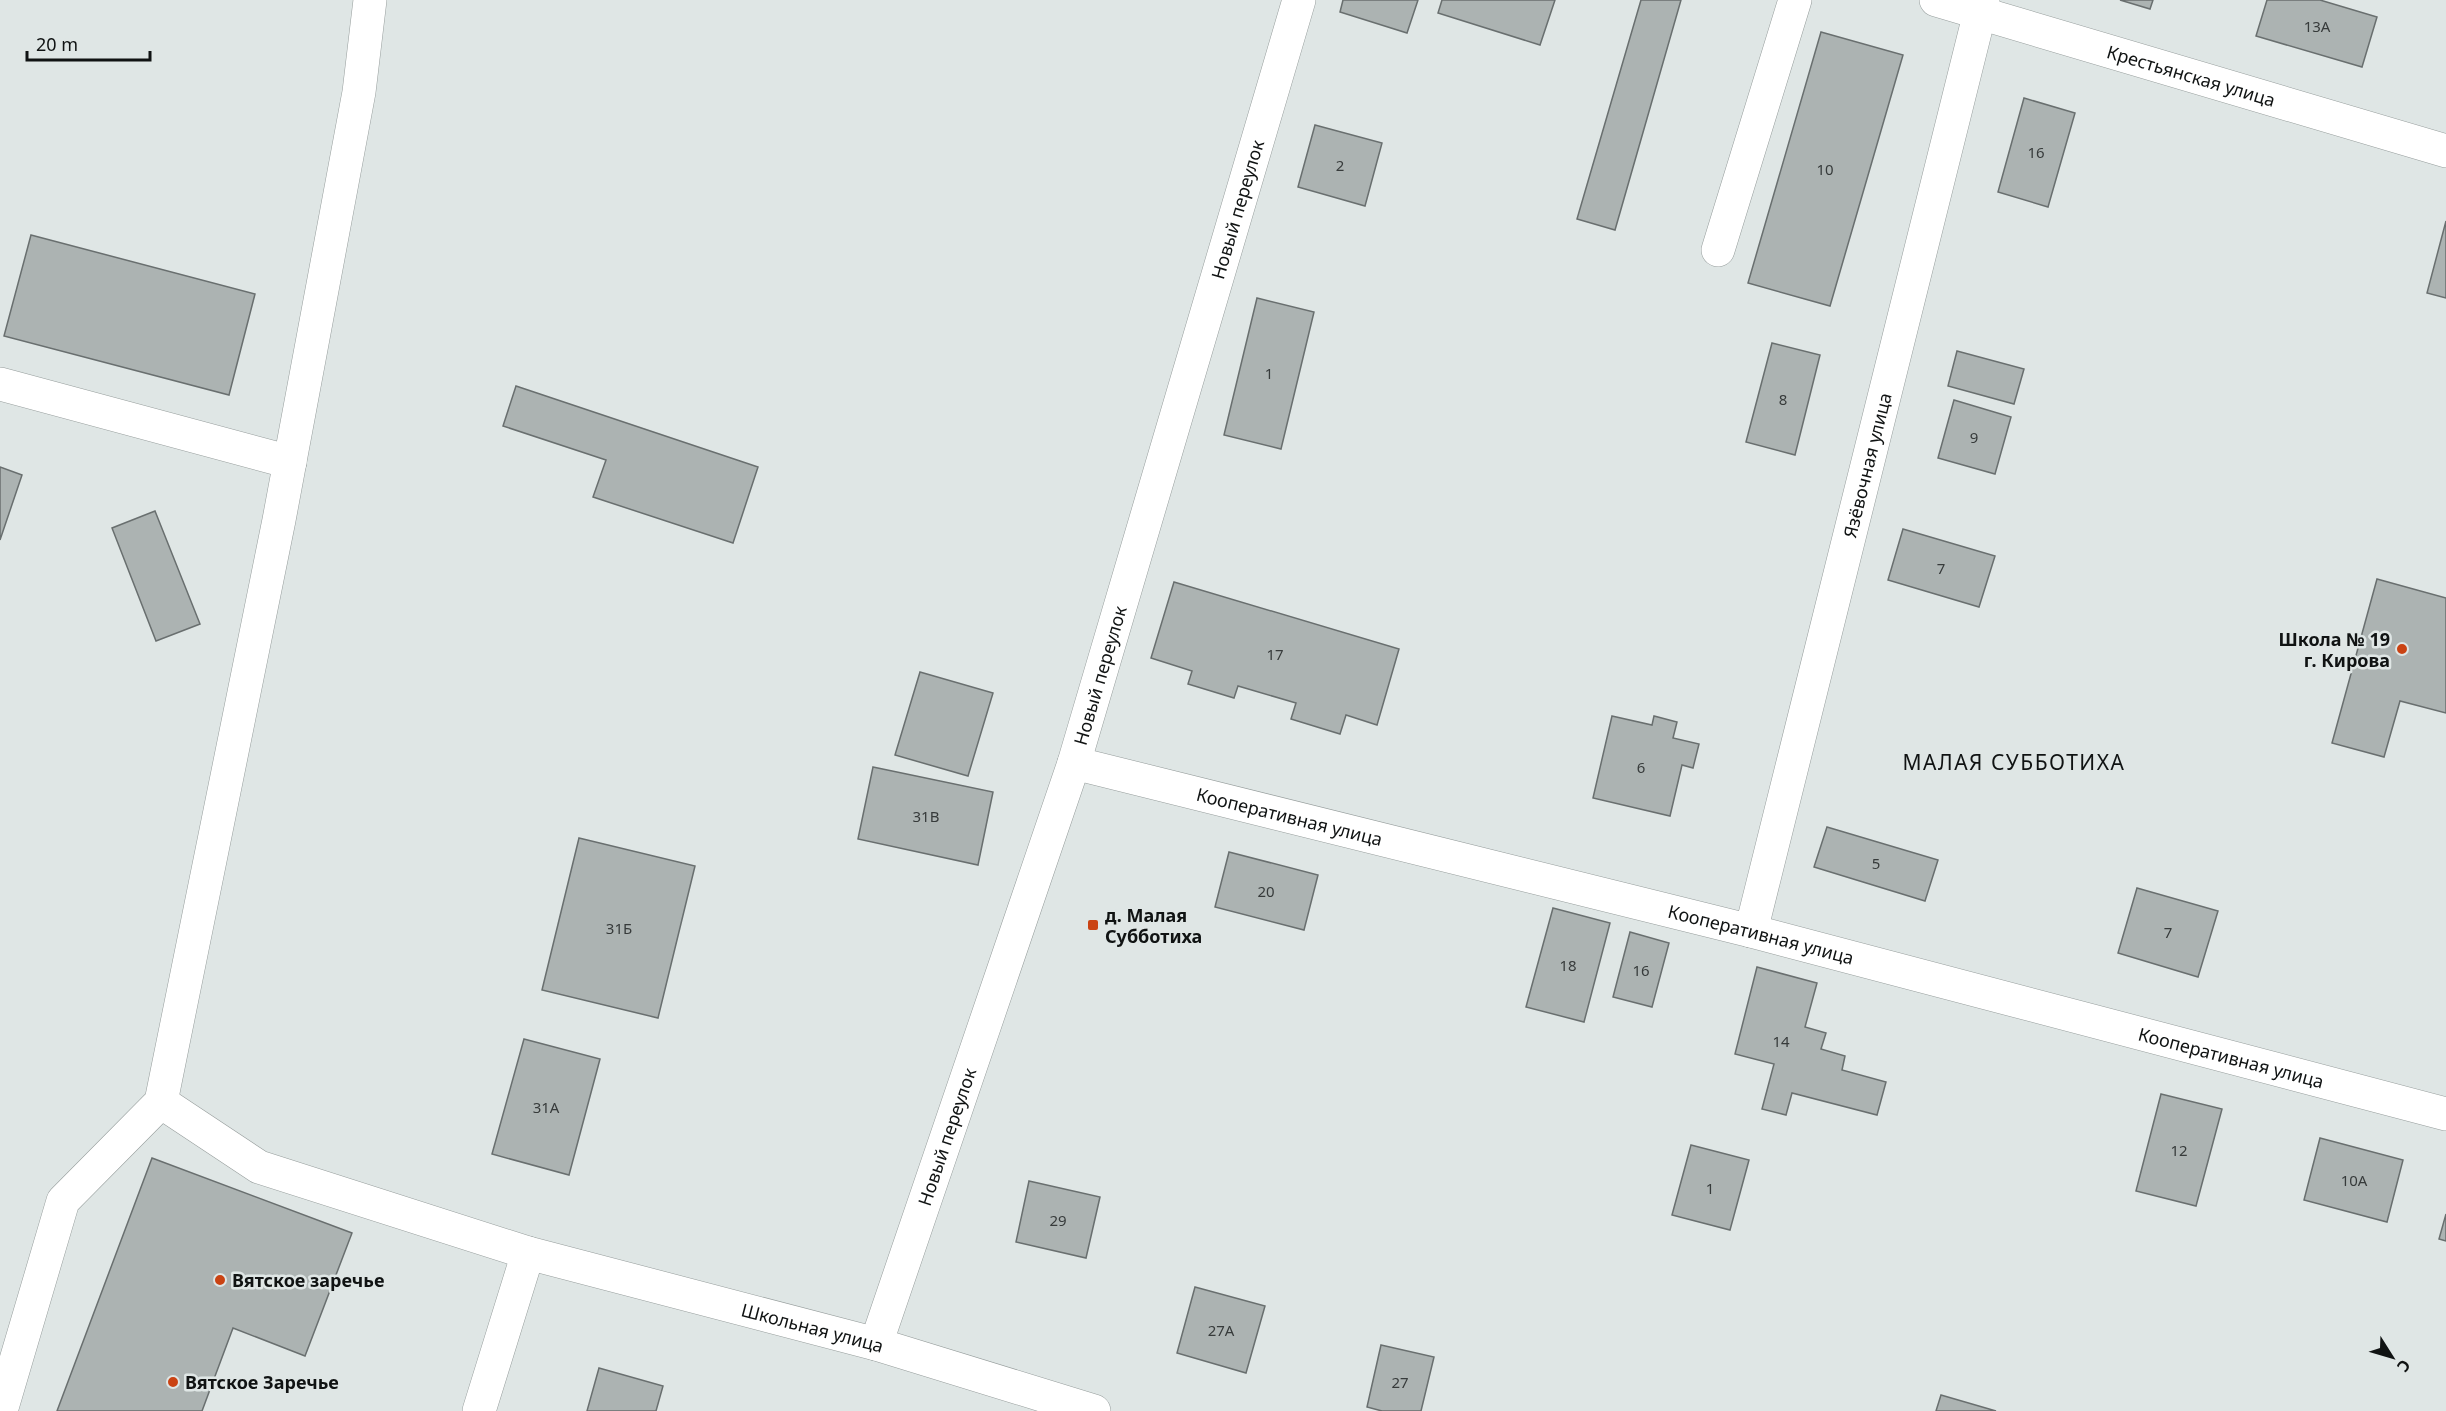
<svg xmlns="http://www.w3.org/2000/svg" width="2446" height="1411" viewBox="0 0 2446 1411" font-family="'Noto Sans',sans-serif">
<rect width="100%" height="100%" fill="#dfe6e5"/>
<g fill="#acb3b2" stroke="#696f6f" stroke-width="1.5">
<path d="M1343,0H1418L1407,33L1340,12Z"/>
<path d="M1442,0H1555L1540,45L1438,13Z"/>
<path d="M1641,0H1681L1615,230L1577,219Z"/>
<path d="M2120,0H2153L2150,9Z"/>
<path d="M2267,0H2320L2377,17L2362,67L2256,36Z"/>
<path d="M1821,32L1903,55L1830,306L1748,283Z"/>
<path d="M2024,98L2075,113L2048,207L1998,192Z"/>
<path d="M1315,125L1382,143L1365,206L1298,187Z"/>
<path d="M2446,221V298L2427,293Z"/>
<path d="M31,235L255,294L229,395L4,336Z"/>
<path d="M1257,298L1314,312L1281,449L1224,435Z"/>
<path d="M1772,343L1820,355L1795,455L1746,442Z"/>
<path d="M1957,351L2024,369L2014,404L1948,386Z"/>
<path d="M516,386L758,467L733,543L593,497L606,460L503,426Z"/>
<path d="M1954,400L2011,417L1995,474L1938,458Z"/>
<path d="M0,467L22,475L0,540Z"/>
<path d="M155,511L200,624L156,641L112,528Z"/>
<path d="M1903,529L1995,556L1979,607L1888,580Z"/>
<path d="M2377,579L2446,598V713L2400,701L2384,757L2332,743Z"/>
<path d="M1174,582L1399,649L1377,725L1346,715L1340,734L1291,719L1296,703L1238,686L1234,698L1188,684L1192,671L1151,658Z"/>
<path d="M920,672L993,693L968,776L895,755Z"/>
<path d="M1612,716L1652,725L1654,716L1677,722L1673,738L1699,744L1693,768L1682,765L1670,816L1593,798Z"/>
<path d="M873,767L993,792L978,865L858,839Z"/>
<path d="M1827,827L1938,860L1925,901L1814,867Z"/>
<path d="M579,838L695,866L658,1018L542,990Z"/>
<path d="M1229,852L1318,875L1304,930L1215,907Z"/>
<path d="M2137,888L2218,911L2198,977L2118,953Z"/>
<path d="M1553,908L1610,923L1584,1022L1526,1007Z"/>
<path d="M1630,932L1669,943L1652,1007L1613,997Z"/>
<path d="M1757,967L1817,983L1805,1027L1826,1033L1821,1049L1845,1056L1842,1070L1886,1082L1877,1115L1792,1093L1786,1115L1762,1109L1774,1064L1735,1054Z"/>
<path d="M524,1039L600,1059L569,1175L492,1154Z"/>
<path d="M2161,1094L2222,1109L2196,1206L2136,1191Z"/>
<path d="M2320,1138L2403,1160L2387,1222L2304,1200Z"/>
<path d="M1691,1145L1749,1160L1730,1230L1672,1215Z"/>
<path d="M152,1158L352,1233L305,1356L233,1328L202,1411H57Z"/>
<path d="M1029,1181L1100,1197L1086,1258L1016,1242Z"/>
<path d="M2446,1214V1241L2439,1239Z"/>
<path d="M1195,1287L1265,1306L1246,1373L1177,1353Z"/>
<path d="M1381,1345L1434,1357L1421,1411H1382L1367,1407Z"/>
<path d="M599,1368L663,1386L656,1411H587Z"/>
<path d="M1941,1395L1996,1411H1936Z"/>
</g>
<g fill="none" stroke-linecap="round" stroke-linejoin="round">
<g stroke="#969d9c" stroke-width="34">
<g id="minor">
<path id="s1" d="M1936,0L2446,151"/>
<path d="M1718,250L1795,0"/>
<path d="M0,384L290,462"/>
<path id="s2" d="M1074,763L1751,931L2446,1114"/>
<path id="s3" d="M1751,931L1983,0"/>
<path id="s4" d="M161,1102L259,1167L528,1253L876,1344L1094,1411"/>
<path id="s5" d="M876,1344L1074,763L1299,0"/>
<path d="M1,1411L63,1201L161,1102L279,520L359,92L370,0"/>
<path d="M479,1411L528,1253"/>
</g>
</g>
<use href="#minor" stroke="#fff" stroke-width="33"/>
</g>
<g fill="#ca4313" stroke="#dfe6e5" stroke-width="2">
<circle cx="2402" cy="649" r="6"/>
<rect x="1087" y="919" width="12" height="12" rx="3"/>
<circle cx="220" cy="1280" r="6"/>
<circle cx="173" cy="1382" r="6"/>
</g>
<g text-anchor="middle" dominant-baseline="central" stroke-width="5" stroke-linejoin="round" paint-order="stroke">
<g font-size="15" fill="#373b3b">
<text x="2317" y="26">13А</text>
<text x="2036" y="152">16</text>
<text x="1340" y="165">2</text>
<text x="1825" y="169">10</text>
<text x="1269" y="373">1</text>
<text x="1783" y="399">8</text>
<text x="1974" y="437">9</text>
<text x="1941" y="568">7</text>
<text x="1275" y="654">17</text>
<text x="1641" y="767">6</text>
<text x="926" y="816">31В</text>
<text x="1876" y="863">5</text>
<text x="1266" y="891">20</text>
<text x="619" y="928">31Б</text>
<text x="2168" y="932">7</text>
<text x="1568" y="965">18</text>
<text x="1641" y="970">16</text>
<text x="1781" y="1041">14</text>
<text x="546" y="1107">31А</text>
<text x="2179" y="1150">12</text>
<text x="2354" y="1180">10А</text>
<text x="1710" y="1188">1</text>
<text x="1058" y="1220">29</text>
<text x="1221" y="1330">27А</text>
<text x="1400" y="1382">27</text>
</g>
<g font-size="18" fill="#101313" stroke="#dfe6e5">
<text stroke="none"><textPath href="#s1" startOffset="266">Крестьянская улица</textPath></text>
<text stroke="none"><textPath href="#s5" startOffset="1191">Новый переулок</textPath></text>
<text stroke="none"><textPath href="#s3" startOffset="480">Язёвочная улица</textPath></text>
<text stroke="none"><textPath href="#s5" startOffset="705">Новый переулок</textPath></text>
<text stroke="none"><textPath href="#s2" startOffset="222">Кооперативная улица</textPath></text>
<text stroke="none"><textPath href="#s2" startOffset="708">Кооперативная улица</textPath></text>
<text stroke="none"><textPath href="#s2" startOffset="1194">Кооперативная улица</textPath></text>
<text stroke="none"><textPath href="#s5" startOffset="219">Новый переулок</textPath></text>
<text stroke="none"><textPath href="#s4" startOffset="694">Школьная улица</textPath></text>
</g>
<g font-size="18" font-weight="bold" fill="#101313" stroke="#dfe6e5" text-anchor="start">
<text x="2390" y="639" text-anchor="end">Школа № 19<tspan x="2390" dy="21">г. Кирова</tspan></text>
<text x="1105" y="915">д. Малая<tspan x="1105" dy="21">Субботиха</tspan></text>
<text x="232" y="1280">Вятское заречье</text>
<text x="185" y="1382">Вятское Заречье</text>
</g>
<g font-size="21" letter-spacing="1.5" fill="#101313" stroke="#dfe6e5">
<text x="2014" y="762">МАЛАЯ СУББОТИХА</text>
</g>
</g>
<g transform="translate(2392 1357) rotate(127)" stroke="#dfe6e5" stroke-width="4.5" paint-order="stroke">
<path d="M0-4.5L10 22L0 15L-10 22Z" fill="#101313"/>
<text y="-9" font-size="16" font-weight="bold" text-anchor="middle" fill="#101313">С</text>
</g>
<path d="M27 51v9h123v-9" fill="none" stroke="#101313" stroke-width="3"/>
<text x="36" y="51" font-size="18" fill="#101313" stroke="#dfe6e5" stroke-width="4.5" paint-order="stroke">20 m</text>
</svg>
